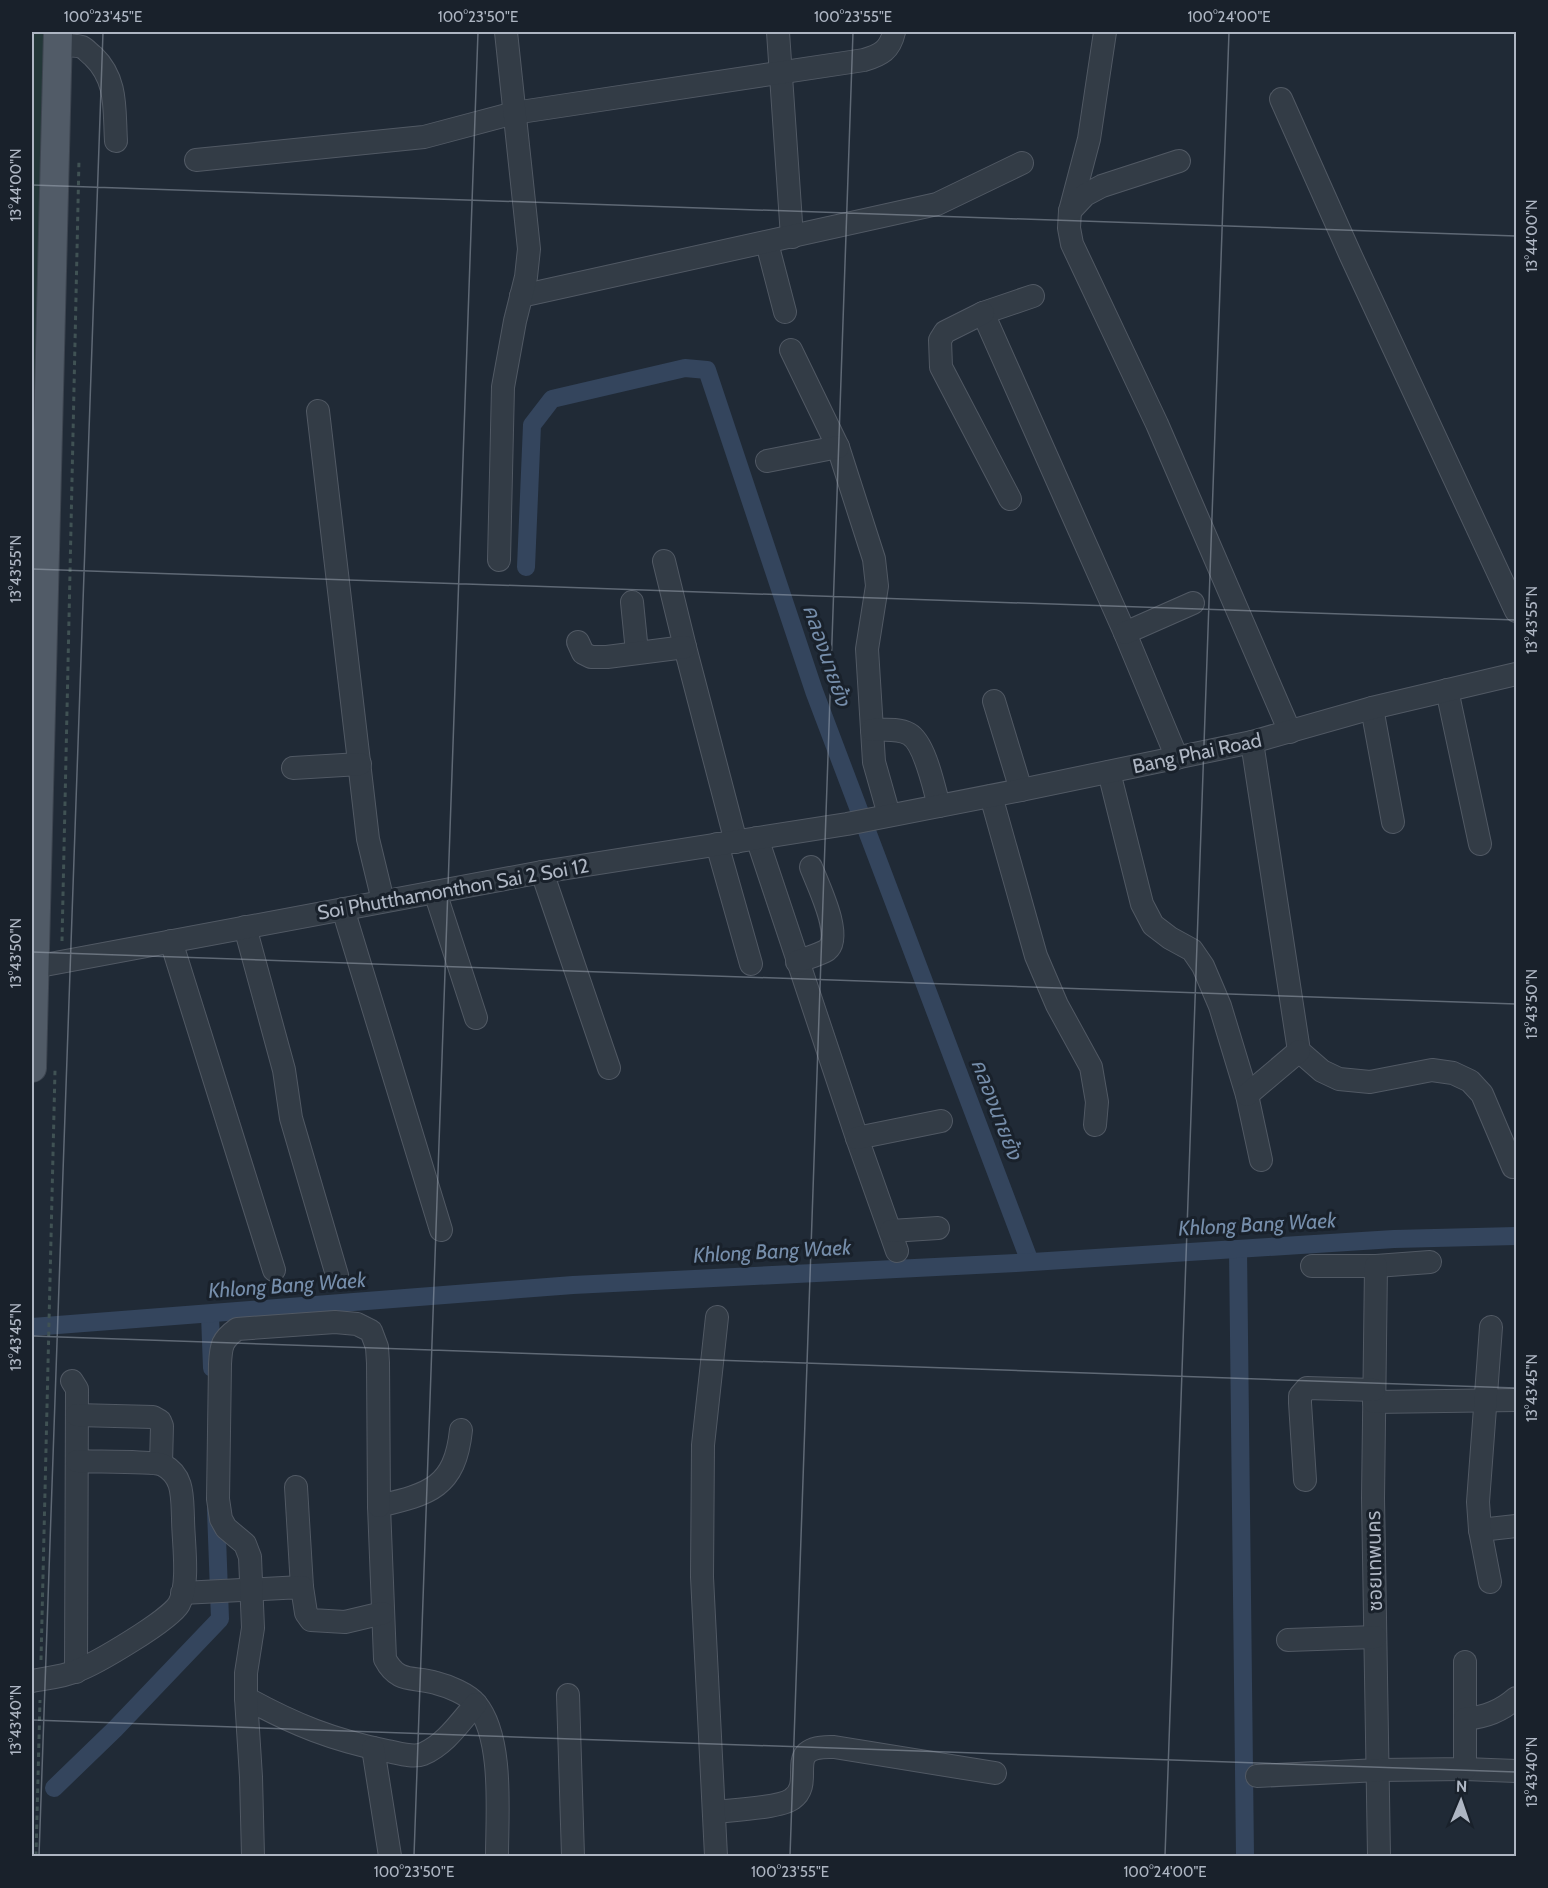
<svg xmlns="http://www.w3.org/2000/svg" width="1548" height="1888" viewBox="0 0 1548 1888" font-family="Cabin,'Noto Sans Thai',sans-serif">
<rect width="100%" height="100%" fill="#202a36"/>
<path fill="#233738" d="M32,32H46L32,756Z"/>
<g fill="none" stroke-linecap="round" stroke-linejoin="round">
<g stroke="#34455d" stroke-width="18">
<path d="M526,567L532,425L552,399L685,368L707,370L814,691L1030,1262"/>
<path d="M1238,1249L1245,1856"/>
<path d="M210,1315L212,1368"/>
<path d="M32,1327L573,1285L1016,1263L1394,1239L1516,1236"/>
<path d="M54,1788L115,1729L220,1619L216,1510"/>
</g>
<g stroke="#515964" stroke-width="24">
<g id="minor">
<path d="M778,32L792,237"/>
<path d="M1105,32L1089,139L1070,211L1069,228L1072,244L1157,424L1290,732"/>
<path d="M58,45C65,45 75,45 82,47C86,49 89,53 93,56C118,80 114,109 116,141"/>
<path d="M1281,99L1350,254L1516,611"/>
<path d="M196,160L424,137L514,113L864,60C881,55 890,50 894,32"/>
<path d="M1070,211L1085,195L1102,186L1179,161"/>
<path d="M767,243L785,312"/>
<path d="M521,296L937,204L1022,163"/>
<path d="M1033,296L983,313L1125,633L1177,758"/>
<path d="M983,313L945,332L940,340L941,367L1010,499"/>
<path d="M791,350L838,447L874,559L877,586L867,649L874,762L889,815"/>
<path d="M318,411L368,839L383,901"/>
<path d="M767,461L838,447"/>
<path d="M499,560L503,387L515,321L526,277L529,249L506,32"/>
<path d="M664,561L685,647L736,842"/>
<path d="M632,602L637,652"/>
<path d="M1125,633L1193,603"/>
<path d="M578,642L583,653L591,657H607L685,647"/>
<path d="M1447,690L1480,844"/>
<path d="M994,701L1021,790"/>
<path d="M1372,708L1393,822"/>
<path d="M872,730C884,730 898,728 909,734C925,743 934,788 939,806"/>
<path d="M1252,742L1299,1051L1322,1071L1339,1079L1370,1082L1432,1070L1453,1073L1470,1081L1482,1094L1513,1167"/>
<path d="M293,768L360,764"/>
<path d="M1109,772L1142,904L1153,925L1170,938L1192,950L1203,966L1220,1006L1247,1095L1261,1160"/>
<path d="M991,796L1036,956L1057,1005L1091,1067L1097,1102L1095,1125"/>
<path d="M757,838L857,1138L897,1251"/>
<path d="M717,844L751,964"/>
<path d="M542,872L609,1068"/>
<path d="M435,892L476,1018"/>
<path d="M343,909L441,1230"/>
<path d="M245,927L284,1070L291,1118L337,1275"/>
<path d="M171,941L274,1270"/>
<path d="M797,962C806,958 819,955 827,950C844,937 817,883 811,867"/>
<path d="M34,967L542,872L847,824L1021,790L1252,742L1372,708L1516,674"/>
<path d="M1247,1095L1299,1051"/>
<path d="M857,1138L941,1121"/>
<path d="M891,1231L938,1228"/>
<path d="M1312,1266H1376L1430,1262"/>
<path d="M1376,1266L1373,1498L1379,1856"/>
<path d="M72,1381L77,1389L76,1672"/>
<path d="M1374,1402L1516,1400"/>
<path d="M77,1415L153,1417L160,1421L162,1426L161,1464"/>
<path d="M461,1430C455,1488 429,1494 379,1506L385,1659C398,1684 413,1676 436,1683C448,1686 468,1694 476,1704C504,1737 497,1815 497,1856"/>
<path d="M1305,1480L1300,1403V1396L1307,1388L1374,1390"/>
<path d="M296,1487L302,1587"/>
<path d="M1480,1530L1516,1526"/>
<path d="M1490,1582L1480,1530L1478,1502L1491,1327"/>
<path d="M182,1593L302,1587L306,1613L311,1620L345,1622L383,1613"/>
<path d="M1288,1640L1375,1637"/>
<path d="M1465,1662V1719"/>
<path d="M32,1681C46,1678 63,1677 76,1671C96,1664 170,1620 179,1604C190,1584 183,1541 183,1518C182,1497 184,1476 163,1465C154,1461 91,1462 77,1461"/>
<path d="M568,1695L573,1856"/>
<path d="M246,1698C295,1725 333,1740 387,1751C398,1753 413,1758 423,1754C446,1744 460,1722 476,1704"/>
<path d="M373,1748L390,1856"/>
<path d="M1465,1769L1516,1771"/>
<path d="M1257,1776L1379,1770L1465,1769V1719C1486,1717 1501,1711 1516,1698"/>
<path d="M714,1812C731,1810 780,1808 792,1799C817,1782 780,1745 834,1747L995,1773"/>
<path d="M253,1856L251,1777L246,1698V1673L253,1628L250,1557L245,1544L226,1528L221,1519L218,1499L220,1364C221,1345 222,1340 237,1329L335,1322L357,1324L371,1331L377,1347L378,1363L379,1506"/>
<path d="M716,1856L702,1577L703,1445L717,1317"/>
</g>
</g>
<g stroke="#3d4550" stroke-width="30">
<path id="major" d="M32,1068L58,32"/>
</g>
<g stroke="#405254" stroke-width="3" stroke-dasharray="4.5 4.5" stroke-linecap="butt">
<path d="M62,941L79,159"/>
<path d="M41,1660L55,1070"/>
<path d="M36,1856L40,1700"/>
</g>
<use href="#minor" stroke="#333c46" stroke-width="22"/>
<use href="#major" stroke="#515b67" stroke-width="28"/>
</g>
<path fill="none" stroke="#aeb6c3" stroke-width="1.5" stroke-opacity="0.45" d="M32,185L1516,236M32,569L1516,620M32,952L1516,1004M32,1336L1516,1388M32,1720L1516,1772M39,1856L103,32M414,1856L478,32M790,1856L853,32M1165,1856L1229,32"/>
<g text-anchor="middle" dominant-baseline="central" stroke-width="6" stroke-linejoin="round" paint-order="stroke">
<g font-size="20" fill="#aeb6c3" stroke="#19212b">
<text transform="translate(1197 753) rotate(-12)">Bang Phai Road</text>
<text transform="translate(453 889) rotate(-10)">Soi Phutthamonthon Sai 2 Soi 12</text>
<text transform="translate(1374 1561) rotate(-91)">ซอยเทพนคร</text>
</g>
<g font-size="21" font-style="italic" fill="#768eab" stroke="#19212b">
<text transform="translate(827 655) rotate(71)">คลองนายย้ง</text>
<text transform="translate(997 1109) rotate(69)">คลองนายย้ง</text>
<text transform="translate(1257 1224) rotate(-3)">Khlong Bang Waek</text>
<text transform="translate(772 1251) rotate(-3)">Khlong Bang Waek</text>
<text transform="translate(287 1285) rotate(-4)">Khlong Bang Waek</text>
</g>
</g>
<rect width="1548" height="1888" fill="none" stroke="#19212b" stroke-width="66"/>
<g transform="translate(1461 1801) rotate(2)" stroke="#19212b" stroke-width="4.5" paint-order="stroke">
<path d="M0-4.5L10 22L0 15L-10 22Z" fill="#aeb6c3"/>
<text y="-9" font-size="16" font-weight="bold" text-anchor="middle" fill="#aeb6c3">N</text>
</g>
<rect x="33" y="33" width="1482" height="1822" fill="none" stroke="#aeb6c3" stroke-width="2"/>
<g font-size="15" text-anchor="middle" fill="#aeb6c3">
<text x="103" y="22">100°23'45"E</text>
<text x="478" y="22">100°23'50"E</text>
<text x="853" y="22">100°23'55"E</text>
<text x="1229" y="22">100°24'00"E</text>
<text transform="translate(16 185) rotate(-90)" y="5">13°44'00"N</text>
<text transform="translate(1532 236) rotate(-90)" y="5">13°44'00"N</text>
<text transform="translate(16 569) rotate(-90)" y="5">13°43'55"N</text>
<text transform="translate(1532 620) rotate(-90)" y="5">13°43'55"N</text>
<text transform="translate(16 953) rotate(-90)" y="5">13°43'50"N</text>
<text transform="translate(1532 1004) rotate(-90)" y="5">13°43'50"N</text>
<text transform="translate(16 1337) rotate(-90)" y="5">13°43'45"N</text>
<text transform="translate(1532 1388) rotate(-90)" y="5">13°43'45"N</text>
<text transform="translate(16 1720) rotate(-90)" y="5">13°43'40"N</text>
<text transform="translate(1532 1772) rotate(-90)" y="5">13°43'40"N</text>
<text x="414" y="1877">100°23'50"E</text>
<text x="790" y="1877">100°23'55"E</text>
<text x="1165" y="1877">100°24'00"E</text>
</g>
</svg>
